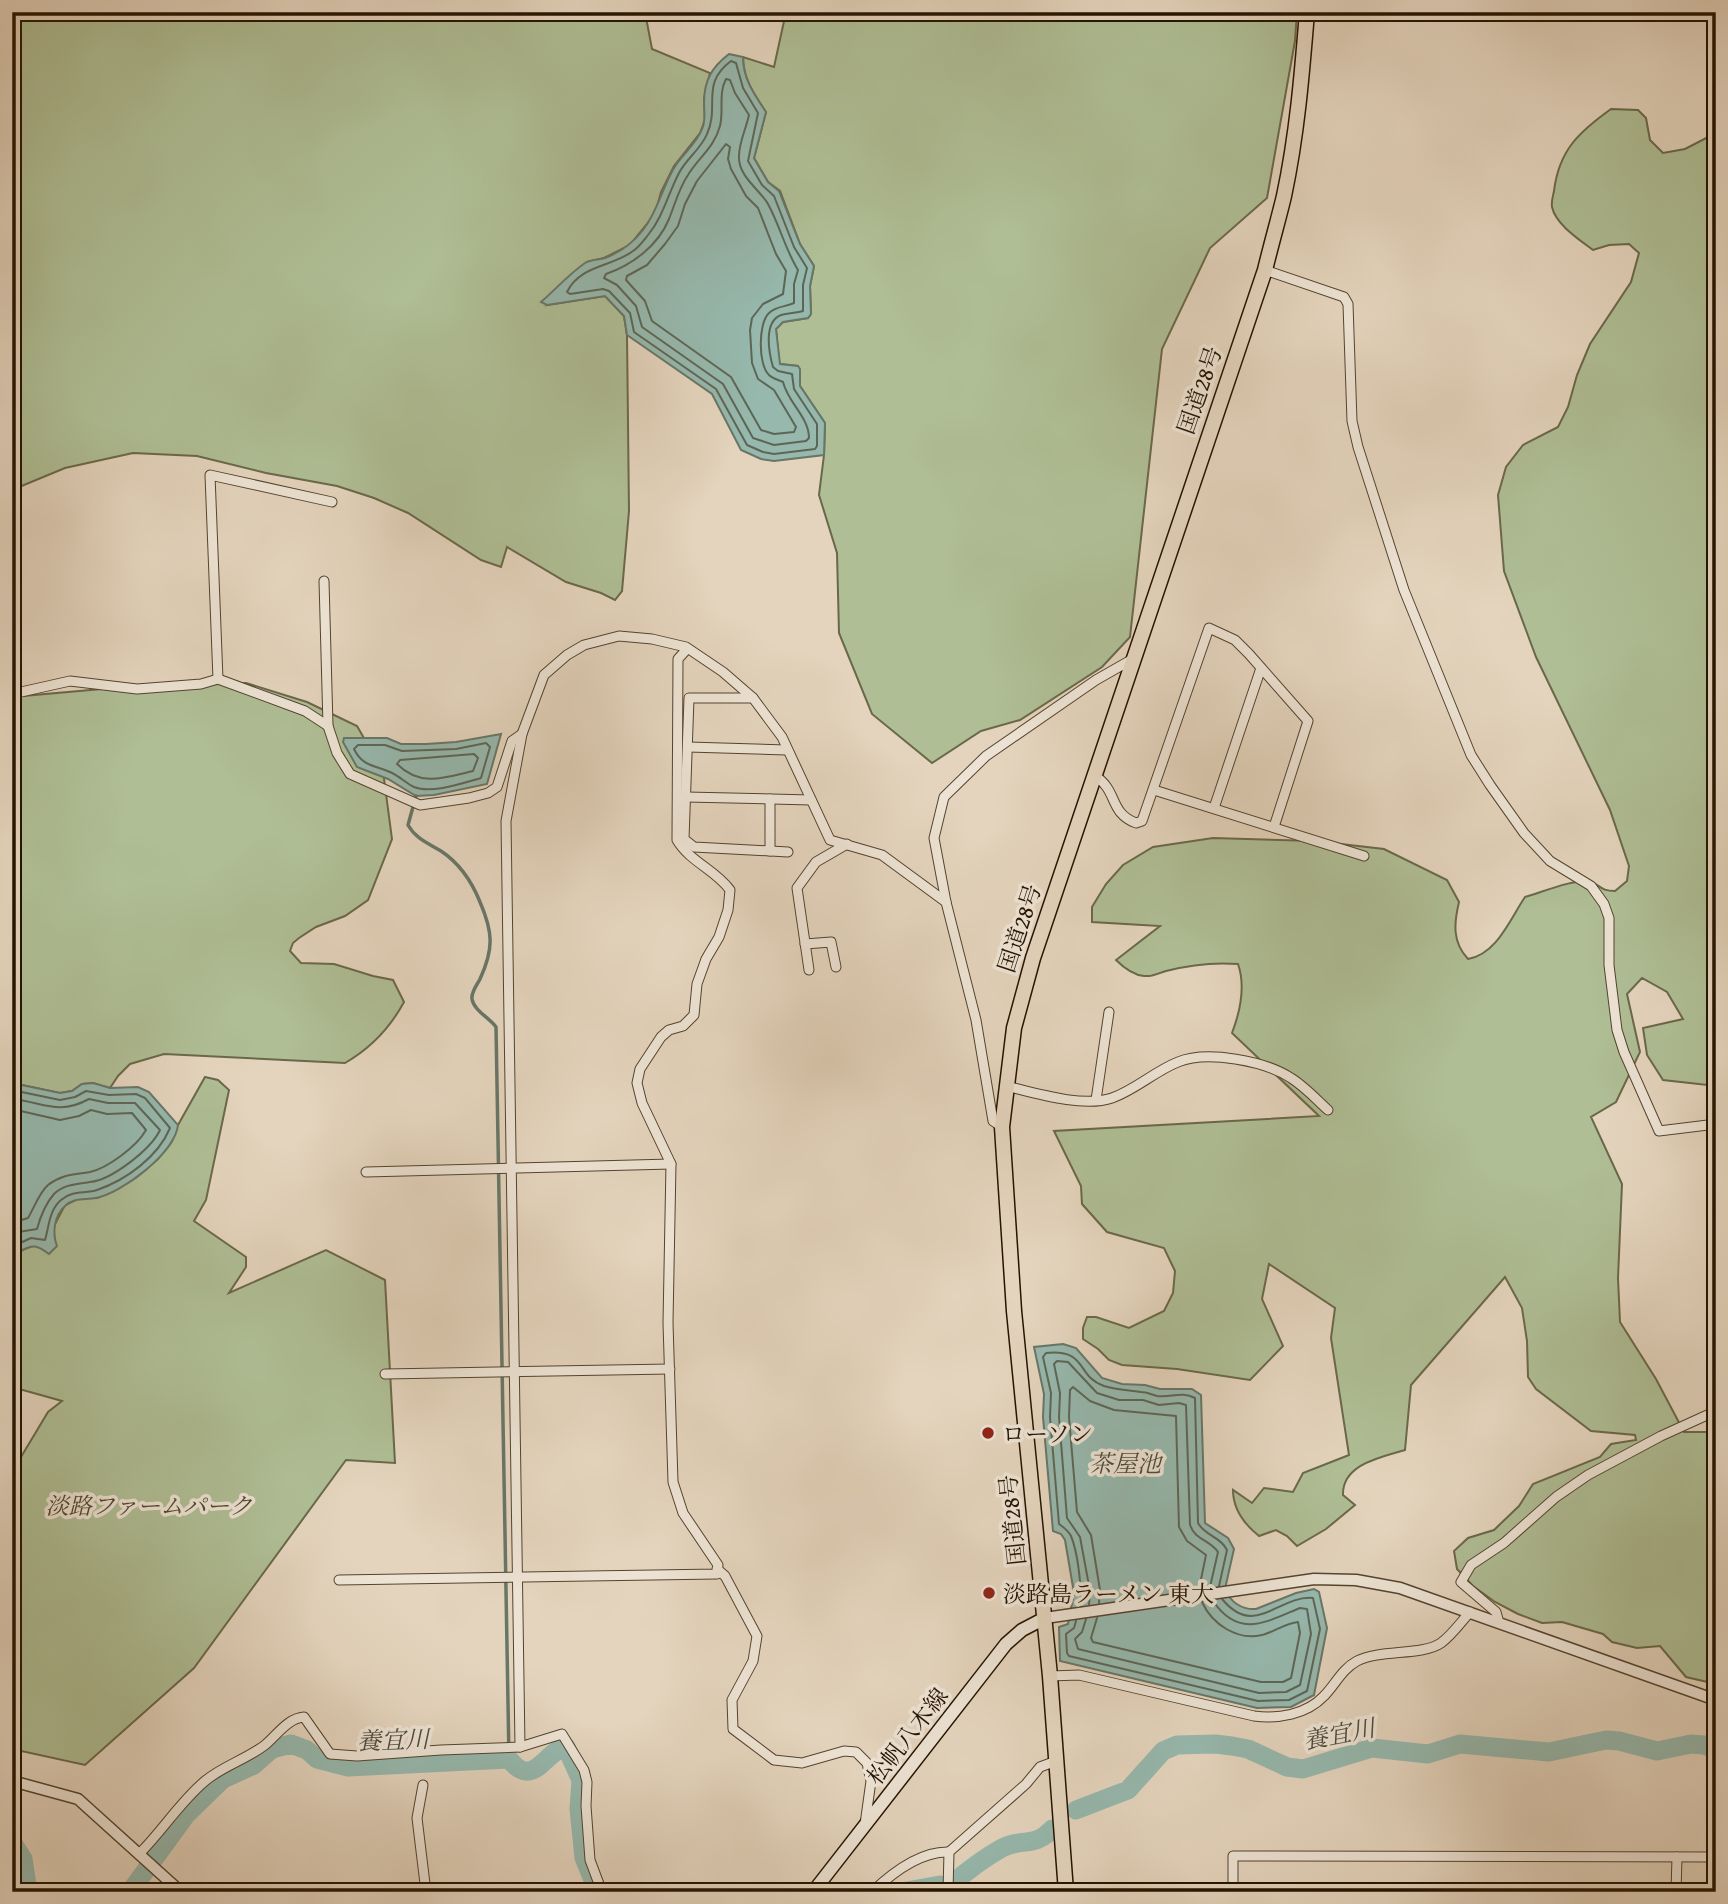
<svg xmlns="http://www.w3.org/2000/svg" width="1728" height="1904" viewBox="0 0 1728 1904" font-family="'Gentium Book Plus','Noto Serif JP',serif">
<rect width="100%" height="100%" fill="#e4d4bd"/>
<filter id="stains"><feTurbulence type="fractalNoise" baseFrequency=".00286" numOctaves="4"/><feColorMatrix values="0 0 0 0 .2 0 0 0 0 .09 0 0 0 0 .02 0 0 0 .5 -.17"/></filter>
<radialGradient id="worn" r=".72"><stop offset=".6" stop-color="#630" stop-opacity="0"/><stop offset="1" stop-color="#630" stop-opacity=".3"/></radialGradient>
<g fill="#afbe95" stroke="#6a684a" stroke-width="2">
<path d="M12,12H645L652,49L710,73L704,99L705,120L700,133L674,166L661,192L655,214L630,245L604,258L587,262L547,305L605,296L624,316L627,335L629,511L622,591L615,600L601,593L566,582L507,547L501,567L481,560L408,513L374,498L337,486L266,473L197,456L133,453L65,468L12,490Z"/>
<path d="M786,12H1297L1295,41L1267,198L1210,248L1162,349L1130,637L1102,667L1020,720L981,731L932,763L872,714L839,633L837,553L819,495L824,455L825,423L800,386L798,366L780,364L779,361L776,329L783,322L808,318L811,314L810,286L814,266L800,244L780,191L768,182L754,158L766,112C754,94 743,79 743,57L774,67Z"/>
<path d="M1611,109L1638,110L1646,118L1650,140L1663,153L1685,149L1716,133V1086L1663,1080L1647,1055L1643,1028L1683,1019L1667,992L1642,978L1627,994L1640,1052L1616,1102L1591,1117L1622,1184L1618,1278L1620,1322L1656,1379L1684,1432H1716V1684L1686,1677L1660,1646L1637,1648L1612,1642L1603,1634L1562,1622L1542,1623L1518,1614L1495,1602L1473,1586L1457,1569L1454,1551L1468,1538L1494,1530L1519,1506L1533,1484L1600,1457L1611,1444L1636,1440L1635,1435L1591,1431L1536,1389L1528,1377L1527,1341L1522,1308L1505,1277L1411,1385L1405,1450C1382,1457 1342,1464 1343,1495L1355,1505L1326,1529L1297,1546L1287,1536L1276,1530L1259,1536C1244,1524 1233,1510 1233,1490L1252,1503L1264,1488L1293,1492L1303,1473L1349,1455L1331,1338L1335,1308L1269,1264L1262,1299L1283,1346L1250,1380L1177,1369L1122,1365L1109,1360L1098,1349L1083,1339V1328L1087,1317H1096L1129,1328L1164,1311L1173,1293L1175,1271L1164,1248L1107,1232L1082,1204L1081,1186L1054,1131L1319,1116L1232,1033C1240,1012 1246,987 1238,964C1213,962 1189,965 1166,971C1158,973 1153,977 1144,976C1133,975 1124,968 1116,960L1160,926L1092,922V907L1106,884L1123,865L1153,847L1213,838L1315,841L1384,849L1447,880L1459,902C1454,923 1452,942 1468,959C1497,954 1510,919 1525,897C1540,893 1575,878 1590,882C1602,885 1599,891 1615,891L1627,881L1629,866L1610,810L1536,657L1504,571L1498,495L1506,467L1523,445L1558,427L1568,407L1577,375L1590,344L1631,282L1639,253L1629,244L1609,245L1593,250C1580,240 1556,225 1552,207C1551,202 1553,196 1554,191C1559,150 1579,132 1611,109Z"/>
<path d="M246,683L307,702L357,726L383,771L392,839L368,900L345,916L316,927L299,938L293,943L290,951L301,963L334,964L373,976L393,980L404,1002C390,1028 371,1048 345,1063L164,1054L130,1064L118,1076L110,1088L93,1083L82,1084L72,1091L60,1093L12,1083V697L113,688Z"/>
<path d="M205,1077L218,1080L229,1090L206,1200L194,1221L246,1257V1267L229,1293L326,1250L385,1280L395,1463L346,1460L194,1668L85,1765L12,1749V1472L48,1412L62,1401L12,1387V1249L21,1251C32,1245 42,1244 54,1238V1226L65,1205L80,1198H97L137,1177L158,1159L171,1143L178,1125Z"/>
</g>
<g fill="#96b8ad" stroke="#687668" stroke-width="2">
<path d="M729,54L743,57C743,79 754,94 766,112L754,158L768,182L779,191L800,244L814,266L810,286L811,314L808,318L783,322L776,329L780,364L798,366L800,369V386L825,423L824,455L774,461L761,459L741,450L712,394L627,335L624,316L605,296L547,305L541,302C555,290 569,274 585,263C591,259 599,260 605,258C621,252 633,243 643,230C658,211 662,188 674,168C682,154 696,145 702,129C706,120 704,113 704,103C704,80 712,67 729,54Z"/>
<path d="M501,734L487,784L434,795L416,796L388,779L357,767L343,742L344,738H387L401,744H426L456,742Z"/>
<path d="M12,1083L60,1093L72,1091L82,1084L93,1083L110,1088L138,1087L149,1092L178,1125C175,1153 122,1193 96,1198C85,1200 74,1197 65,1206C54,1216 52,1233 57,1246L49,1254C37,1245 33,1244 20,1251L12,1249Z"/>
<path d="M1063,1344L1076,1348L1102,1378L1122,1384L1145,1385L1160,1389H1192L1201,1395L1205,1523L1228,1538L1234,1549L1225,1589C1230,1602 1242,1610 1256,1609L1296,1593L1314,1589L1319,1592L1327,1628L1314,1695L1291,1707L1257,1708L1060,1661L1059,1627L1068,1624L1074,1593L1065,1540L1061,1534L1053,1531L1043,1417L1044,1394L1034,1347Z"/>
</g>
<g fill="none" stroke-linecap="round" stroke-linejoin="round">
<g stroke="#5d6656" stroke-width="2">
<path d="M731,61L736,63L743,88L758,113L748,161L762,185L774,196L794,247L807,268L803,285V311C797,313 789,313 781,315C763,322 769,353 773,367L778,371L792,374L794,389L817,424V446L815,449L774,454L763,452L747,445L716,389L634,332L630,313L609,291L603,289L570,294L567,292C580,265 612,267 633,251C639,247 644,240 648,235C663,217 668,194 679,173C686,159 701,149 707,134C720,106 700,84 731,61Z"/>
<path d="M726,79L730,80L735,93L749,115C746,129 738,145 739,158C739,177 761,191 768,204C780,226 785,249 798,270L794,284V303C786,307 776,306 769,313C758,323 758,365 769,375C773,379 779,380 783,382C788,403 809,417 809,438L806,441L774,445L753,438L723,384L642,327L636,306L617,285L604,278L606,274C632,265 658,246 669,219C675,204 679,188 688,175C699,157 714,148 720,126C724,110 718,94 726,79Z"/>
<path d="M726,144L730,147L728,159L731,169L746,196L758,208L776,254L786,271L783,294L763,304L752,318L750,330L752,363L758,379L774,390L796,427L794,432L774,434L761,430L731,377L652,321L645,301L626,280L627,276L647,265L665,244L678,226L685,204L697,181Z"/>
<path d="M486,743L490,747L481,778C463,783 432,794 414,787C406,783 399,776 390,772C374,765 362,766 354,749L358,745H385L402,751L456,749Z"/>
<path d="M474,754L478,758L473,771C444,778 420,787 397,764L400,760Z"/>
<path d="M12,1090L60,1100L75,1097L86,1091L109,1095L136,1094L145,1098L170,1128C158,1157 126,1180 97,1190C85,1194 72,1190 61,1200C49,1210 49,1227 45,1240L31,1238L20,1243L12,1242"/>
<path d="M12,1099C43,1102 58,1116 89,1099L108,1103H135L160,1130C151,1149 112,1180 90,1182C78,1184 64,1184 54,1194C46,1203 40,1218 37,1229L12,1233"/>
<path d="M12,1109L60,1120L79,1116L91,1110L107,1114L132,1113L146,1130C137,1146 108,1168 90,1172C74,1175 62,1174 48,1185C39,1193 34,1208 28,1218L12,1223"/>
<path d="M1099,1603L1100,1590L1091,1535L1077,1512L1069,1417L1070,1390L1073,1387L1090,1401L1114,1410L1176,1416L1179,1527L1187,1541L1206,1555L1199,1589"/>
<path d="M1089,1605L1090,1591L1080,1537L1067,1518L1059,1417L1060,1393L1054,1364L1057,1361L1068,1362L1097,1393L1119,1400H1143L1159,1405L1179,1403L1186,1405L1190,1525C1195,1540 1210,1540 1218,1552L1210,1587"/>
<path d="M1080,1606C1082,1588 1078,1553 1071,1536C1068,1530 1063,1527 1059,1524L1050,1417L1051,1393L1043,1357L1046,1353C1089,1349 1075,1376 1104,1386C1117,1390 1128,1390 1141,1392C1147,1392 1152,1395 1157,1396C1170,1398 1182,1391 1195,1398L1198,1523C1205,1536 1220,1536 1227,1550L1219,1586"/>
<path d="M1097,1618L1091,1638L1093,1642L1261,1682H1283L1291,1678L1300,1633L1298,1622C1286,1623 1274,1632 1262,1635C1237,1641 1212,1624 1202,1602"/>
<path d="M1086,1619L1082,1632L1075,1639L1078,1649L1259,1693L1286,1692L1300,1685L1311,1634L1307,1609L1300,1608C1266,1622 1239,1639 1213,1601"/>
<path d="M1076,1621L1074,1628L1066,1634L1067,1653L1069,1656L1258,1701L1289,1700L1307,1691L1320,1629L1313,1598C1278,1595 1255,1639 1222,1599"/>
</g>
<path stroke="#687668" stroke-width="3.5" d="M416,796L408,825C416,839 428,843 441,851C459,863 472,882 480,902C493,932 494,949 480,979C477,985 471,992 472,999C474,1011 490,1018 496,1027L509,1759"/>
<g stroke="#96b8ad" stroke-width="19">
<path d="M1076,1810L1128,1790L1163,1751L1177,1745L1215,1744L1232,1746L1248,1749L1287,1767L1303,1769L1372,1748L1428,1754L1460,1744L1549,1752L1606,1740L1619,1741L1657,1751L1691,1744L1704,1745L1716,1750"/>
<path d="M12,1842L23,1859L28,1892"/>
<path d="M952,1884C967,1871 984,1858 1002,1848C1020,1838 1035,1848 1052,1829"/>
<path d="M130,1892L186,1815L223,1779L254,1765L272,1749L291,1744L307,1750L317,1759L348,1767L509,1759C534,1791 545,1750 566,1747L581,1780L579,1809L584,1858L598,1892"/>
<path d="M901,1892L940,1885"/>
</g>
<g stroke="#54432f" stroke-width="11">
<g id="minor">
<path d="M1265,270L1344,297L1348,304L1352,421L1358,447L1404,590L1471,755L1490,785L1524,833L1550,861L1591,886L1604,904L1609,918V965L1617,1030L1624,1052L1659,1131L1716,1124"/>
<path d="M324,581L328,726L337,753L350,774L420,805L469,798L488,793L497,787L512,741L522,734"/>
<path d="M218,679L210,475L332,502"/>
<path d="M12,694L70,681L137,689L201,684L218,679L305,711L328,726"/>
<path d="M753,698H689L684,839L694,847L788,852"/>
<path d="M688,747L787,750"/>
<path d="M1094,775C1119,791 1108,812 1136,823L1142,821L1209,628L1235,640L1249,654L1308,721L1274,827"/>
<path d="M1154,790L1364,856"/>
<path d="M686,797L811,800"/>
<path d="M770,799V851"/>
<path d="M1214,808L1261,668"/>
<path d="M805,944L831,942L836,967"/>
<path d="M809,970L797,888L816,862L847,844"/>
<path d="M1006,1086C1035,1093 1083,1108 1112,1098C1135,1090 1155,1071 1178,1062C1207,1050 1265,1061 1291,1078C1304,1086 1316,1099 1328,1110"/>
<path d="M1096,1100L1109,1012"/>
<path d="M1002,1127L993,1121L976,1020L946,902L934,838L944,797L986,756L1096,680L1131,660"/>
<path d="M366,1172L671,1164"/>
<path d="M385,1374L670,1369"/>
<path d="M717,1569L725,1576L757,1636L753,1661L732,1700L733,1729L774,1760L802,1763L844,1751L856,1752L867,1763L871,1781L865,1824"/>
<path d="M339,1580L717,1574L718,1565L683,1513L673,1482L668,1323L671,1164L642,1103L637,1083L640,1069L661,1037L669,1030L683,1026L694,1015L697,984L706,959L719,937L728,910L730,890C716,870 690,862 677,840L678,659L687,649"/>
<path d="M1499,1623L1496,1612L1461,1582L1471,1565L1504,1543L1556,1497L1588,1475L1661,1436L1716,1411"/>
<path d="M1050,1676L1079,1675L1254,1716C1278,1719 1306,1715 1324,1696C1335,1685 1342,1669 1357,1661C1380,1649 1422,1656 1441,1643C1452,1635 1461,1622 1470,1612"/>
<path d="M520,1747L506,821L522,734L544,675L567,655L584,645L619,636L652,639L686,647L723,672L753,698L782,737L830,840L882,855L946,902"/>
<path d="M423,1785L417,1818L426,1892"/>
<path d="M140,1853C163,1830 180,1802 205,1781C223,1766 247,1759 265,1745C277,1735 288,1718 304,1717L330,1754L357,1756L441,1750L520,1747L562,1734L584,1770L587,1782L586,1806L590,1860L602,1892"/>
<path d="M872,1892C892,1873 921,1851 949,1852"/>
<path d="M948,1892L949,1852L1026,1784L1040,1767L1056,1761"/>
<path d="M1233,1892V1856L1716,1857"/>
<path d="M1676,1892L1677,1857"/>
</g>
</g>
<g stroke="#54432f" stroke-width="13">
<g id="tertiary">
<path d="M1045,1618L1314,1579L1356,1580L1400,1588L1716,1700"/>
<path d="M12,1781L78,1799L181,1892"/>
</g>
</g>
<g stroke="#241300" stroke-width="15">
<path id="secondary" d="M813,1892L1006,1644L1022,1630L1045,1618"/>
</g>
<g stroke="#241300" stroke-width="17">
<path id="trunk" d="M1066,1892L1050,1676L1014,1311L1002,1127L1014,1028L1033,958L1265,270C1271,245 1278,221 1284,196C1297,135 1302,74 1307,12"/>
</g>
<use href="#minor" stroke="#ede3d4" stroke-width="9"/>
<use href="#tertiary" stroke="#ede3d4" stroke-width="10"/>
<use href="#secondary" stroke="#ede3d4" stroke-width="12"/>
<use href="#trunk" stroke="#e4d4bd" stroke-width="14"/>
</g>
<g fill="#8f2418" stroke="#ede3d4" stroke-width="2.5">
<circle cx="988" cy="1433" r="7"/>
<circle cx="989" cy="1593" r="7"/>
</g>
<g text-anchor="middle" dominant-baseline="central" stroke-width="7" stroke-linejoin="round" paint-order="stroke">
<g font-size="23" fill="#241300" stroke="#ede3d4">
<text transform="translate(1199 390) rotate(-71)">国道28号</text>
<text transform="translate(1019 928) rotate(-72)">国道28号</text>
<text transform="translate(1012 1520) rotate(-96)">国道28号</text>
<text transform="translate(907 1736) rotate(-52)">松帆八木線</text>
</g>
<g font-size="23" fill="#241300" stroke="#ede3d4" text-anchor="start">
<text x="1002" y="1433">ローソン</text>
<text x="1003" y="1593">淡路島ラーメン 東大</text>
</g>
<g font-size="23" font-style="italic" fill="#4e462d" stroke="#ede3d4">
<text x="149" y="1505">淡路ファームパーク</text>
</g>
<g font-size="24" font-style="italic" fill="#4c4d3d" stroke="#ede3d4">
<text x="1125" y="1463">茶屋池</text>
<text transform="translate(1339 1734) rotate(-11)">養宜川</text>
<text transform="translate(393 1740) rotate(-2)">養宜川</text>
</g>
</g>
<rect width="1728" height="1904" fill="none" stroke="#e4d4bd" stroke-width="42"/>
<rect x="14" y="14" width="1700" height="1876" fill="none" stroke="#241300" stroke-width="3.5"/>
<rect x="21" y="21" width="1686" height="1862" fill="none" stroke="#241300" stroke-width="2"/>
<rect width="100%" height="100%" filter="url(#stains)"/>
<rect width="100%" height="100%" fill="url(#worn)"/>
</svg>
